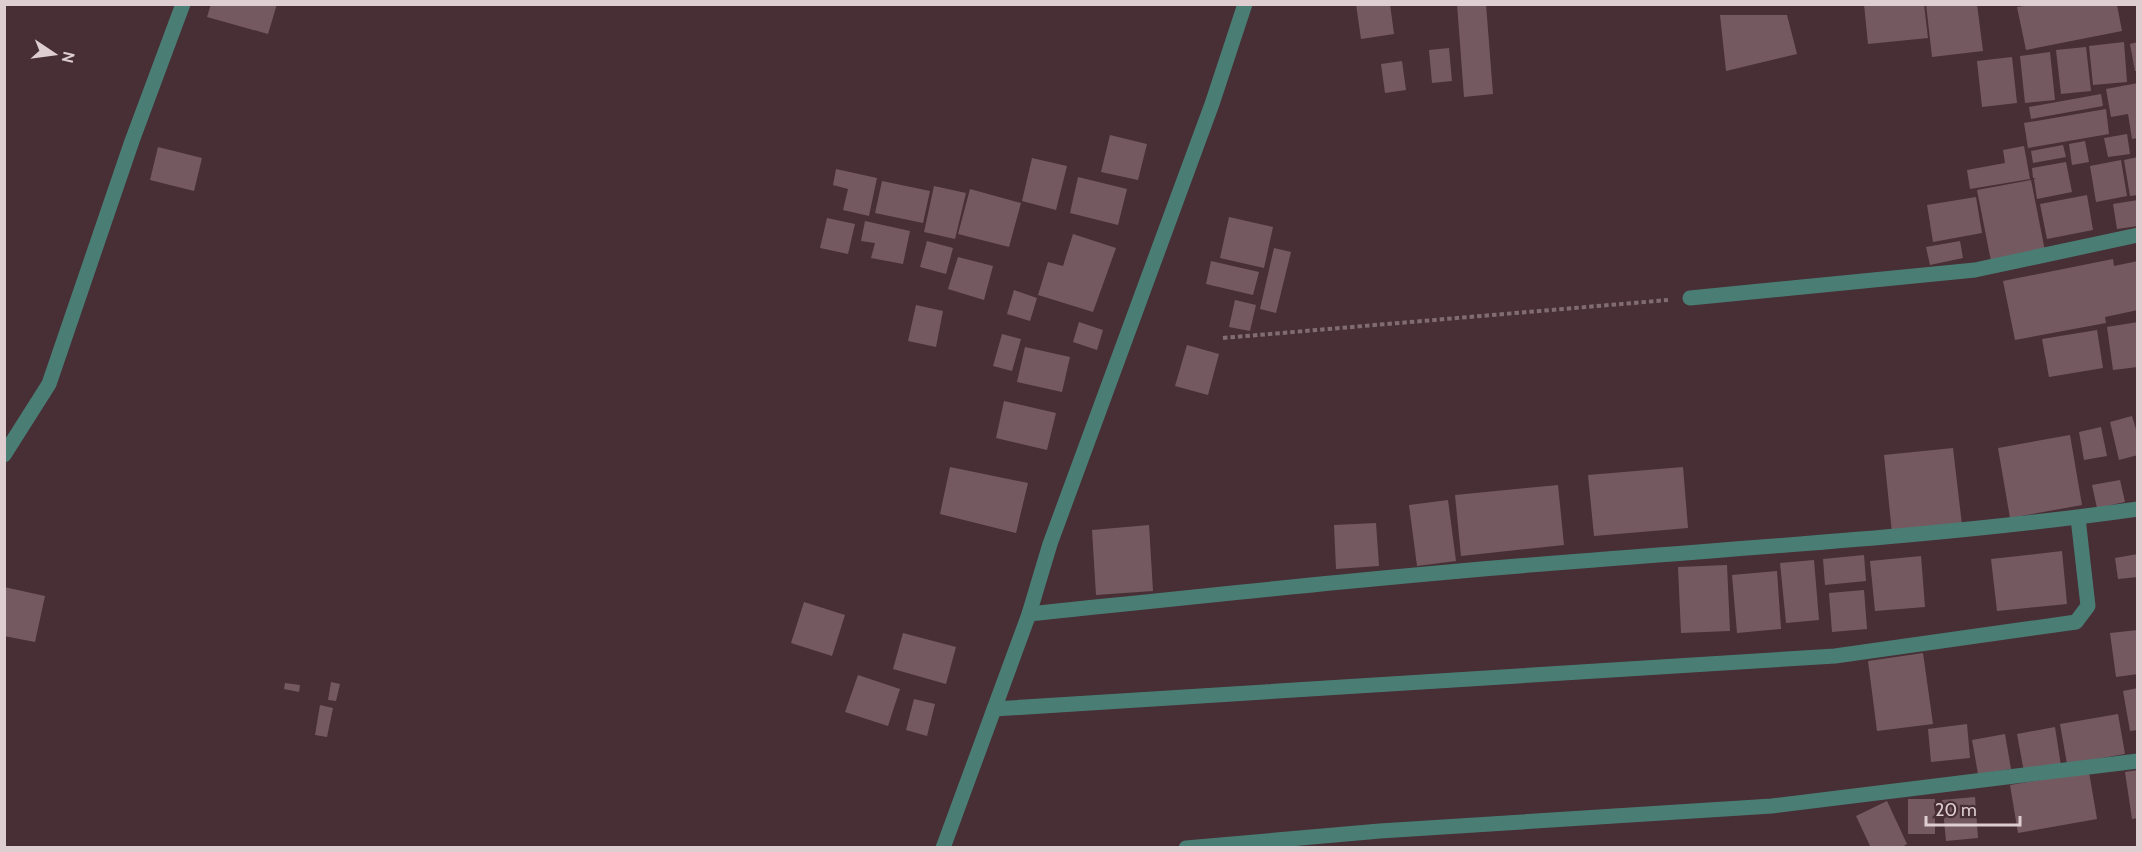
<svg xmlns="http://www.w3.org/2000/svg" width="2142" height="852" viewBox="0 0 2142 852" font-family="Cabin,sans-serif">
<rect width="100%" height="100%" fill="#472f35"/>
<g fill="#745a60">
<path d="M211,4H277L268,34L207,17Z"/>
<path d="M1356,4H1390L1394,34L1361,39Z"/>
<path d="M1457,4H1486L1493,94L1464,97Z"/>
<path d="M1864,4H1924L1928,38L1868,44Z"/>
<path d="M1926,4H1977L1983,51L1932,57Z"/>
<path d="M2031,5H2117L2122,31L2026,50L2017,7Z"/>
<path d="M1720,15H1787L1797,54L1726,71Z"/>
<path d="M2124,42L2127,82L2093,85L2089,46Z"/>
<path d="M2138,42V71H2135L2130,44Z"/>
<path d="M2086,47L2091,91L2061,94L2056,50Z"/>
<path d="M1449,48L1452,81L1432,83L1429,50Z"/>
<path d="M2050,52L2055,100L2025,103L2020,56Z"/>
<path d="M2012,57L2017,103L1982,107L1977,61Z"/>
<path d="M1402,61L1406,90L1385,93L1381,64Z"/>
<path d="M2138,83V138L2132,139L2128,114L2111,117L2106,89Z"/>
<path d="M2101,94L2103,106L2031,119L2029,107Z"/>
<path d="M2106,109L2109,134L2028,148L2024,123Z"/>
<path d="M2127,134L2130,154L2108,157L2104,138Z"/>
<path d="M1110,135L1147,144L1138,180L1101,172Z"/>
<path d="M2085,141L2089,162L2072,165L2069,144Z"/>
<path d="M2063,145L2066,157L2033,163L2031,151Z"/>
<path d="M2024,146L2030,179L1970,189L1967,170L2005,163L2003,150Z"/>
<path d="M158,147L202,158L194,191L150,180Z"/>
<path d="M2138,157V195L2130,196L2124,160Z"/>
<path d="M1032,158L1067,166L1056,210L1022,201Z"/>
<path d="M2121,160L2127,196L2096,202L2090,166Z"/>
<path d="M2066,162L2072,192L2037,199L2034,179L2036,178H2033L2032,168Z"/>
<path d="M836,169L877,178L869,216L843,210L848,189L833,185Z"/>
<path d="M1078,177L1127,189L1118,225L1070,213Z"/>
<path d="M2031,180L2045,251L1991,261L1977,190Z"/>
<path d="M882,181L930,191L923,223L875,213Z"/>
<path d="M934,186L966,193L955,239L924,232Z"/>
<path d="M970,189L1021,203L1009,247L958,234Z"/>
<path d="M2087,195L2093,230L2047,239L2040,204Z"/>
<path d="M1976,197L1982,233L1933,242L1927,205Z"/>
<path d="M2138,200V226L2117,229L2113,204Z"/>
<path d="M1229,217L1273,227L1264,268L1220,258Z"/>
<path d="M827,218L855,224L848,254L820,248Z"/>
<path d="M865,221L910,231L903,264L871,258L875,243L861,241Z"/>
<path d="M1073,234L1116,248L1093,312L1038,295L1048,262L1063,266Z"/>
<path d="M927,241L953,248L946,274L920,267Z"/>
<path d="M1960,241L1963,258L1930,265L1926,247Z"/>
<path d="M1274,248L1291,252L1276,313L1260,309Z"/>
<path d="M958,257L993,266L984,300L948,289Z"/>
<path d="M2113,259L2114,266L2138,261V310L2105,317L2106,323L2015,340L2003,281Z"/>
<path d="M1211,261L1259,272L1253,295L1206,284Z"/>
<path d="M1014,290L1037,298L1030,321L1007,314Z"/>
<path d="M1235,300L1256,305L1250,331L1229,327Z"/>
<path d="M916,305L943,311L936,347L908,341Z"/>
<path d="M1079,322L1103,330L1097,350L1073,342Z"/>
<path d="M2138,322V367L2113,370L2107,327Z"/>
<path d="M2097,330L2103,368L2049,377L2042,339Z"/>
<path d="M1002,334L1021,339L1012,371L993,366Z"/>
<path d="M1187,345L1219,354L1208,395L1175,386Z"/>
<path d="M1025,347L1070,357L1062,392L1017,382Z"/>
<path d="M1004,401L1056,413L1047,450L996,438Z"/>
<path d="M2132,416L2138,436V455L2119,460L2110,422Z"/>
<path d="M2101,427L2107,456L2084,460L2079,432Z"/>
<path d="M2070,435L2082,505L2010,518L1998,448Z"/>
<path d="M1953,448L1962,525L1892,533L1884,455Z"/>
<path d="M950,467L1028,483L1016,533L940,514Z"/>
<path d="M1683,467L1688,528L1594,536L1588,475Z"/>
<path d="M2120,480L2125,502L2097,508L2092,485Z"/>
<path d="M1558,485L1564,545L1461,556L1455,495Z"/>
<path d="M1448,500L1456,561L1417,566L1409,505Z"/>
<path d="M1376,523L1379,566L1336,569L1334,525Z"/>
<path d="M1149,525L1153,591L1096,595L1092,530Z"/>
<path d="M2062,551L2067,604L1997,611L1991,559Z"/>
<path d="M2138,554V577L2118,579L2115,558Z"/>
<path d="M1864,555L1866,581L1825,585L1823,559Z"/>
<path d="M1921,556L1925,607L1875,611L1870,561Z"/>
<path d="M1814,560L1819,620L1786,623L1780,563Z"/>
<path d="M1727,565L1730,631L1681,633L1678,567Z"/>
<path d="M1777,571L1781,629L1737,633L1732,575Z"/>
<path d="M4,587L45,596L35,642L4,636Z"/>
<path d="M1864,590L1867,629L1832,632L1829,593Z"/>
<path d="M804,602L845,615L832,656L791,643Z"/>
<path d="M2138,630V674L2116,677L2110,633Z"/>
<path d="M903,633L956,647L946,684L893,669Z"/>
<path d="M1923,653L1933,724L1877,731L1868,661Z"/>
<path d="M858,675L900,689L888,726L845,712Z"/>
<path d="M331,682L340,684L336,701L328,700Z"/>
<path d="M285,683L300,685L299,692L284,689Z"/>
<path d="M2138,688V730L2130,731L2123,691Z"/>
<path d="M914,699L935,704L927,736L906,730Z"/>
<path d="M320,705L333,708L327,737L315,735Z"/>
<path d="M2118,714L2125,754L2067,764L2060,724Z"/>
<path d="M1967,724L1970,758L1931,762L1928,729Z"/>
<path d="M2055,727L2061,766L2024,772L2017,734Z"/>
<path d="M2005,734L2011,769L1978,774L1972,740Z"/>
<path d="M2138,770V818L2132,819L2125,772Z"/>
<path d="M2089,772L2097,819L2018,833L2010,785Z"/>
<path d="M1975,797L1978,838L1946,841L1942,800Z"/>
<rect x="1908" y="799" width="27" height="35"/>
<path d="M1887,801L1907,844L1900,848H1871L1856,816Z"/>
</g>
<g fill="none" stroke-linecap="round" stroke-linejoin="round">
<path stroke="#816c71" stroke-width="4" stroke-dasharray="4.5 3" stroke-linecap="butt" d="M1223,338L1668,300"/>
<g stroke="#4a7e75" stroke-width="15">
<path d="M1690,298L1975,270L2138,235"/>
<path d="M4,455L49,384L132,141L183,4"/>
<path d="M1029,614C1213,595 1397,575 1581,561C1767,546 1953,535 2138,509"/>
<path d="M994,709L1835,656L2076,622L2088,606L2078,518"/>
<path d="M943,848L1029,614L1050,544L1212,104L1245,4"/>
<path d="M1186,848L1380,831L1772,806L2138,761"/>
</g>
</g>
<rect width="2142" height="852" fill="none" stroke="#deced1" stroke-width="12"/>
<g transform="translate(54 54) rotate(103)" stroke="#472f35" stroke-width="4.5" paint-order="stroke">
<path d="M0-4.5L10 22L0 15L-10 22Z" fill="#deced1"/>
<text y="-9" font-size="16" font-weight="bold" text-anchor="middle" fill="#deced1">N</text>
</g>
<path d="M1926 816v9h94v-9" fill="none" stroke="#deced1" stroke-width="3"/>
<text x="1935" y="816" font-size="18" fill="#deced1" stroke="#472f35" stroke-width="4.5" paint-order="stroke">20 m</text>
</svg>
